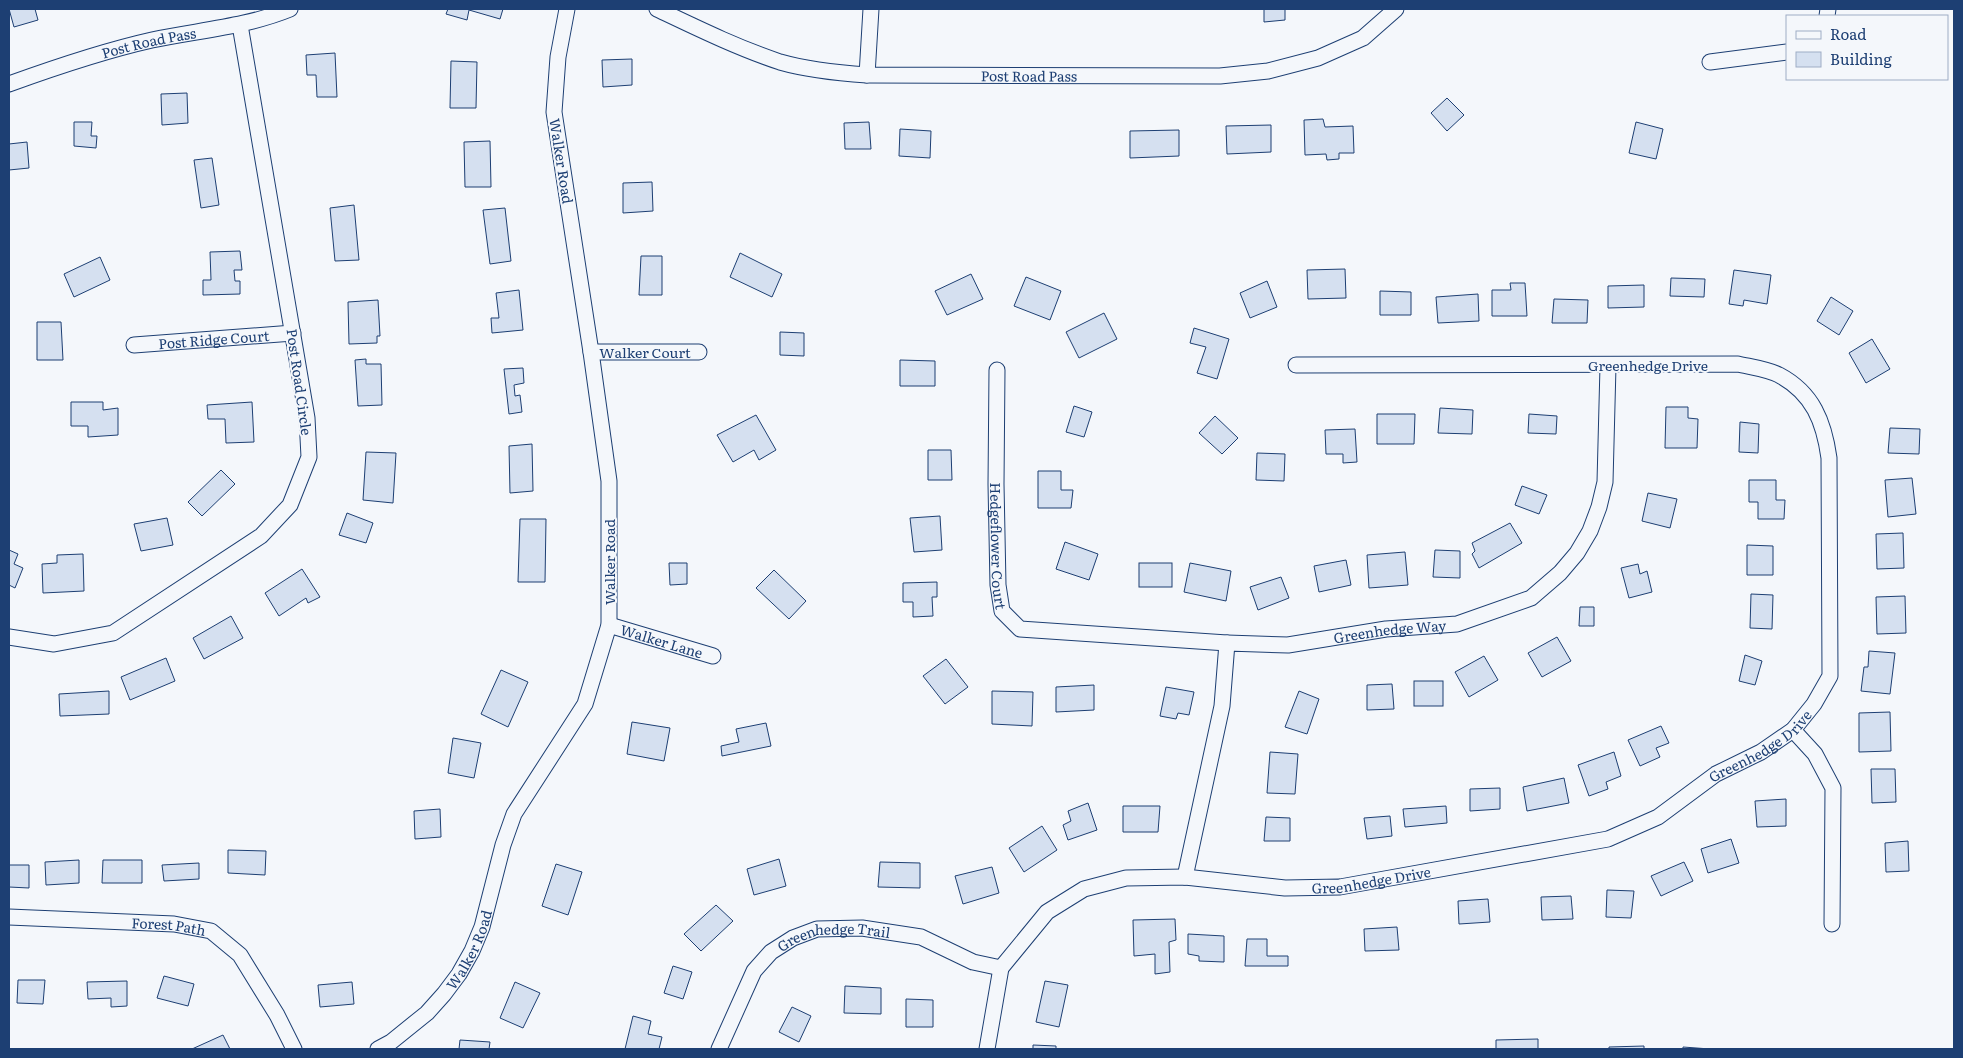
<svg xmlns="http://www.w3.org/2000/svg" width="1963" height="1058" viewBox="0 0 1963 1058" font-family="Literata,serif">
<rect width="100%" height="100%" fill="#f4f7fb"/>
<g fill="#d5e0f0" stroke="#1d3f73">
<path d="M9,9H35L38,20L14,27Z"/>
<path d="M448,9H503L500,19L469,10L467,20L446,14Z"/>
<path d="M1264,9H1285V20L1264,22Z"/>
<path d="M335,53L337,97H317L316,75H307L306,55Z"/>
<path d="M632,59V85L603,87L602,60Z"/>
<path d="M451,61L477,62L476,108H450Z"/>
<path d="M187,93L188,123L162,125L161,94Z"/>
<path d="M1447,98L1464,115L1447,131L1431,113Z"/>
<path d="M1323,119L1325,127L1353,126L1354,153H1339V159L1327,160L1326,154L1305,155L1304,120Z"/>
<path d="M74,122H92L91,136H97L96,148L74,146Z"/>
<path d="M869,122L871,149H845L844,123Z"/>
<path d="M1636,122L1663,129L1656,159L1629,153Z"/>
<path d="M1271,125V152L1227,154L1226,126Z"/>
<path d="M900,129L931,131L930,158L899,156Z"/>
<path d="M1179,130V156L1130,158V131Z"/>
<path d="M490,141L491,187H465L464,142Z"/>
<path d="M27,142L29,168L9,170V144Z"/>
<path d="M212,158L219,205L201,208L194,160Z"/>
<path d="M652,182L653,211L623,213V183Z"/>
<path d="M354,205L359,260L335,261L330,208Z"/>
<path d="M505,208L511,261L490,264L483,210Z"/>
<path d="M240,251L242,270H234L235,281H240V294L203,295V280H211L210,252Z"/>
<path d="M740,253L782,274L772,297L730,277Z"/>
<path d="M641,256H662V295H639Z"/>
<path d="M100,257L110,280L74,297L64,274Z"/>
<path d="M1345,269L1346,298L1308,299L1307,270Z"/>
<path d="M1734,270L1771,275L1767,304L1744,300L1743,306L1729,304Z"/>
<path d="M971,274L983,299L947,315L935,291Z"/>
<path d="M1026,277L1061,291L1050,320L1014,306Z"/>
<path d="M1671,278L1705,279L1704,297L1670,296Z"/>
<path d="M1267,281L1277,307L1250,318L1240,293Z"/>
<path d="M1510,283H1525L1527,316H1492V290H1511Z"/>
<path d="M1644,285V307L1608,308V286Z"/>
<path d="M519,290L523,330L492,333L491,318H499L496,293Z"/>
<path d="M1380,291L1411,292V315H1380Z"/>
<path d="M1478,294L1479,321L1438,323L1436,297Z"/>
<path d="M1831,297L1853,311L1839,335L1817,321Z"/>
<path d="M1554,299L1588,300L1587,323H1552Z"/>
<path d="M378,300L380,336H377V343L349,344L348,302Z"/>
<path d="M1104,313L1117,339L1079,358L1066,332Z"/>
<path d="M37,322H61L63,360H37Z"/>
<path d="M1194,328L1229,339L1217,379L1197,373L1206,347L1190,343Z"/>
<path d="M780,332L804,333V356L780,355Z"/>
<path d="M1872,339L1890,369L1866,383L1849,353Z"/>
<path d="M366,359V364H381L382,405L358,406L355,360Z"/>
<path d="M900,360L935,361V386H900Z"/>
<path d="M523,368L524,383L514,385L515,396L520,395L522,412L509,414L504,369Z"/>
<path d="M71,402H103V410L118,408V435L88,437V426H71Z"/>
<path d="M252,402L254,442L226,443L225,419H208L207,405Z"/>
<path d="M1074,406L1092,412L1084,437L1066,432Z"/>
<path d="M1666,407H1688V418L1698,419L1697,448H1665Z"/>
<path d="M1440,408L1473,410L1472,434L1438,433Z"/>
<path d="M1377,414H1415L1414,444H1377Z"/>
<path d="M1529,414L1557,416L1556,434L1528,433Z"/>
<path d="M756,415L776,450L759,460L754,450L733,462L717,435Z"/>
<path d="M1215,416L1238,438L1222,454L1199,433Z"/>
<path d="M1740,422L1759,424L1758,453L1739,452Z"/>
<path d="M1890,428L1920,429L1919,454L1888,453Z"/>
<path d="M1355,429L1357,462L1343,463V454H1326L1325,430Z"/>
<path d="M532,444L533,491L510,493L509,446Z"/>
<path d="M928,450H951L952,480H928Z"/>
<path d="M366,452L396,453L393,503L363,500Z"/>
<path d="M1257,453L1285,454L1284,481L1256,480Z"/>
<path d="M221,470L235,484L202,516L188,502Z"/>
<path d="M1038,471H1061V490H1073L1071,508H1038Z"/>
<path d="M1912,478L1916,514L1888,517L1885,480Z"/>
<path d="M1749,480H1776V500H1785L1784,519H1758V502H1749Z"/>
<path d="M1522,486L1547,495L1539,514L1515,505Z"/>
<path d="M1648,493L1677,499L1670,528L1642,521Z"/>
<path d="M347,513L373,523L366,543L339,535Z"/>
<path d="M940,516L942,550L914,552L910,518Z"/>
<path d="M167,518L173,545L141,551L134,524Z"/>
<path d="M520,519H546L545,582H518Z"/>
<path d="M1510,523L1522,543L1479,568L1472,554L1475,551L1472,543Z"/>
<path d="M1903,533L1904,568L1877,569L1876,534Z"/>
<path d="M1065,542L1098,554L1089,580L1056,569Z"/>
<path d="M1747,545L1773,546V575H1747Z"/>
<path d="M9,550L18,554L14,564L23,568L15,588L9,585Z"/>
<path d="M1435,550L1460,551V578L1433,577Z"/>
<path d="M1405,552L1408,585L1369,588L1367,555Z"/>
<path d="M83,554L84,591L43,593L42,564L57,563V555Z"/>
<path d="M1346,560L1351,585L1319,592L1314,566Z"/>
<path d="M669,563H687V584L670,585Z"/>
<rect x="1139" y="563" width="33" height="24"/>
<path d="M1190,563L1231,571L1226,601L1184,592Z"/>
<path d="M1638,564L1640,574L1647,571L1652,592L1629,598L1621,568Z"/>
<path d="M302,569L320,597L308,603L306,598L279,616L265,593Z"/>
<path d="M774,570L806,601L789,619L756,588Z"/>
<path d="M1281,577L1289,598L1258,610L1250,587Z"/>
<path d="M937,582V597H932L933,616L913,617V602H903V583Z"/>
<path d="M1751,594L1773,595L1772,629L1750,628Z"/>
<path d="M1905,596L1906,633L1877,634L1876,597Z"/>
<path d="M1580,607H1594V626H1579Z"/>
<path d="M231,616L243,638L204,659L193,638Z"/>
<path d="M1557,637L1571,661L1542,677L1528,653Z"/>
<path d="M1869,651L1895,653L1890,694L1861,691L1864,667H1868Z"/>
<path d="M1745,655L1762,661L1755,685L1739,681Z"/>
<path d="M1484,656L1498,680L1469,697L1455,672Z"/>
<path d="M166,658L175,681L130,700L121,677Z"/>
<path d="M946,659L968,687L945,704L923,676Z"/>
<path d="M501,670L528,682L508,727L481,714Z"/>
<rect x="1414" y="681" width="29" height="25"/>
<path d="M1392,684L1394,709L1367,710V685Z"/>
<path d="M1094,685V710L1056,712V687Z"/>
<path d="M1166,687L1194,692L1189,715L1178,713L1176,719L1160,716Z"/>
<path d="M109,691V714L60,716L59,694Z"/>
<path d="M992,691L1033,692L1032,726L992,724Z"/>
<path d="M1299,691L1319,699L1307,734L1285,727Z"/>
<path d="M1890,712L1891,751L1859,752V713Z"/>
<path d="M632,722L670,728L664,761L627,754Z"/>
<path d="M766,723L771,746L722,756L721,746L739,742L736,729Z"/>
<path d="M1661,726L1669,743L1656,748L1660,757L1640,766L1628,740Z"/>
<path d="M453,738L481,743L474,778L448,773Z"/>
<path d="M1270,752L1298,754L1295,794L1267,793Z"/>
<path d="M1614,752L1621,776L1606,782L1608,789L1589,796L1578,765Z"/>
<path d="M1871,769H1895L1896,802L1872,803Z"/>
<path d="M1564,778L1569,803L1527,811L1523,787Z"/>
<path d="M1500,788V809L1470,811V789Z"/>
<path d="M1786,799V826L1757,827L1755,801Z"/>
<path d="M1088,803L1097,830L1068,840L1063,825L1071,821L1068,811Z"/>
<path d="M1123,806H1160L1158,832H1123Z"/>
<path d="M1446,806L1447,823L1405,827L1403,809Z"/>
<path d="M440,809L441,837L415,839L414,811Z"/>
<path d="M1390,816L1392,836L1367,839L1364,818Z"/>
<path d="M1266,817L1290,818V841H1264Z"/>
<path d="M1042,826L1057,850L1024,872L1009,848Z"/>
<path d="M1731,839L1739,863L1708,873L1701,849Z"/>
<path d="M1908,841L1909,871L1886,872L1885,843Z"/>
<path d="M228,850L266,851L265,875L228,873Z"/>
<path d="M779,859L786,886L754,895L747,869Z"/>
<path d="M79,860V883L46,885L45,862Z"/>
<path d="M103,860H142V883H102Z"/>
<path d="M880,862L920,863V888L878,887Z"/>
<path d="M1684,862L1693,881L1661,896L1651,876Z"/>
<path d="M199,863V879L164,881L162,865Z"/>
<path d="M556,864L582,872L568,915L542,906Z"/>
<path d="M9,865H29V888L9,887Z"/>
<path d="M992,867L999,893L963,904L955,876Z"/>
<path d="M1607,890L1634,891L1631,918L1606,917Z"/>
<path d="M1571,896L1573,919L1542,920L1541,897Z"/>
<path d="M1488,899L1490,922L1459,924L1458,901Z"/>
<path d="M716,905L733,921L701,951L684,934Z"/>
<path d="M1175,919L1176,940L1169,942L1170,972L1155,974V954L1134,956L1133,920Z"/>
<path d="M1397,927L1399,950L1365,951L1364,929Z"/>
<path d="M1188,934L1224,936V962L1199,961V956L1188,954Z"/>
<path d="M1247,939H1267V956H1288V966H1245Z"/>
<path d="M673,966L692,972L683,999L664,993Z"/>
<path d="M164,976L194,984L188,1006L157,998Z"/>
<path d="M18,980H45L43,1004L17,1003Z"/>
<path d="M127,981V1006L111,1007V998L88,999L87,982Z"/>
<path d="M1045,981L1068,985L1059,1027L1036,1022Z"/>
<path d="M352,982L354,1004L320,1007L318,985Z"/>
<path d="M515,982L540,993L523,1028L500,1018Z"/>
<path d="M845,986L881,988V1014L844,1013Z"/>
<path d="M906,999L933,1000V1027H906Z"/>
<path d="M792,1007L811,1016L799,1042L779,1032Z"/>
<path d="M633,1016L651,1021L648,1034L662,1037L659,1049H625Z"/>
<path d="M223,1035L230,1049H192Z"/>
<path d="M1538,1039V1049H1496V1040Z"/>
<path d="M460,1040L490,1042L489,1049H459Z"/>
<path d="M1033,1045L1056,1046V1049H1033Z"/>
<path d="M1644,1046V1049H1609V1047Z"/>
<path d="M1683,1047L1710,1049H1683Z"/>
</g>
<g fill="none" stroke-linecap="round" stroke-linejoin="round">
<g stroke="#1d3f73" stroke-width="17">
<g id="street">
<path id="s1" d="M657,9C697,28 738,48 780,62C808,70 838,73 867,75L1220,76L1268,71L1318,58L1363,38L1396,9"/>
<path d="M1827,16L1828,9"/>
<path d="M1710,62L1787,52"/>
<path d="M867,75L871,9"/>
<path id="s2" d="M9,84C56,67 103,51 152,40C199,30 246,27 290,9"/>
<path id="s3" d="M134,345L293,333"/>
<path id="s4" d="M591,352H699"/>
<path id="s5" d="M997,370L996,484L998,585L1002,611L1020,629L1227,643"/>
<path id="s6" d="M609,625L713,656"/>
<path d="M9,637L54,644L113,633L261,536L290,505L309,457L307,418L240,25"/>
<path d="M1793,730L1815,754L1833,788L1832,924"/>
<path id="s7" d="M1185,877L1222,706L1227,643L1288,645L1386,629L1457,624L1531,598L1560,573L1577,553L1590,531L1599,507L1605,482L1608,366"/>
<path id="s8" d="M9,917L174,924L211,931L240,955L277,1015L294,1049"/>
<path id="s9" d="M378,1049L391,1042L427,1013L444,994L459,974L472,951L482,927L503,845L514,814L585,704L609,625V481L591,352L554,112L558,57L567,9"/>
<path id="s10" d="M719,1049L754,971L771,952L793,938L817,929L862,928L921,937L973,962L1001,968"/>
<path id="s11" d="M987,1049L1001,968L1047,912L1084,889L1126,878L1185,877L1285,888L1340,887L1608,839L1658,817L1716,774L1761,752L1793,730L1814,704L1830,676L1829,458C1824,422 1813,393 1779,375C1767,369 1751,367 1738,364L1296,365"/>
</g>
</g>
<use href="#street" stroke="#f4f7fb" stroke-width="15"/>
</g>
<g text-anchor="middle" dominant-baseline="central" stroke-width="4" stroke-linejoin="round" paint-order="stroke">
<g font-size="14" fill="#1d3f73" stroke="#f4f7fb">
<text stroke="none"><textPath href="#s2" startOffset="146">Post Road Pass</textPath></text>
<text stroke="none"><textPath href="#s1" startOffset="384">Post Road Pass</textPath></text>
<text transform="translate(562 161) rotate(81)">Walker Road</text>
<text stroke="none"><textPath href="#s3" startOffset="80">Post Ridge Court</textPath></text>
<text stroke="none"><textPath href="#s4" startOffset="54">Walker Court</textPath></text>
<text x="1648" y="365">Greenhedge Drive</text>
<text transform="translate(300 382) rotate(82)">Post Road Circle</text>
<text stroke="none"><textPath href="#s5" startOffset="176">Hedgeflower Court</textPath></text>
<text transform="translate(609 562) rotate(-90)">Walker Road</text>
<text stroke="none"><textPath href="#s7" startOffset="402">Greenhedge Way</textPath></text>
<text stroke="none"><textPath href="#s6" startOffset="55">Walker Lane</textPath></text>
<text stroke="none"><textPath href="#s11" startOffset="908">Greenhedge Drive</textPath></text>
<text stroke="none"><textPath href="#s11" startOffset="488">Greenhedge Drive</textPath></text>
<text stroke="none"><textPath href="#s8" startOffset="160">Forest Path</textPath></text>
<text stroke="none"><textPath href="#s10" startOffset="178">Greenhedge Trail</textPath></text>
<text stroke="none"><textPath href="#s9" startOffset="138">Walker Road</textPath></text>
</g>
</g>
<rect width="1963" height="1058" fill="none" stroke="#1d3f73" stroke-width="20"/>
<rect x="1786" y="15" width="162" height="65" fill="#f4f7fb" stroke="#9eadc5"/>
<rect x="1796" y="31" width="25" height="8" fill="#f4f7fb" stroke="#9eadc5"/>
<text x="1830" y="40" font-size="15" fill="#1d3f73">Road</text>
<rect x="1796" y="52" width="25" height="15" fill="#d5e0f0" stroke="#9eadc5"/>
<text x="1830" y="65" font-size="15" fill="#1d3f73">Building</text>
</svg>
